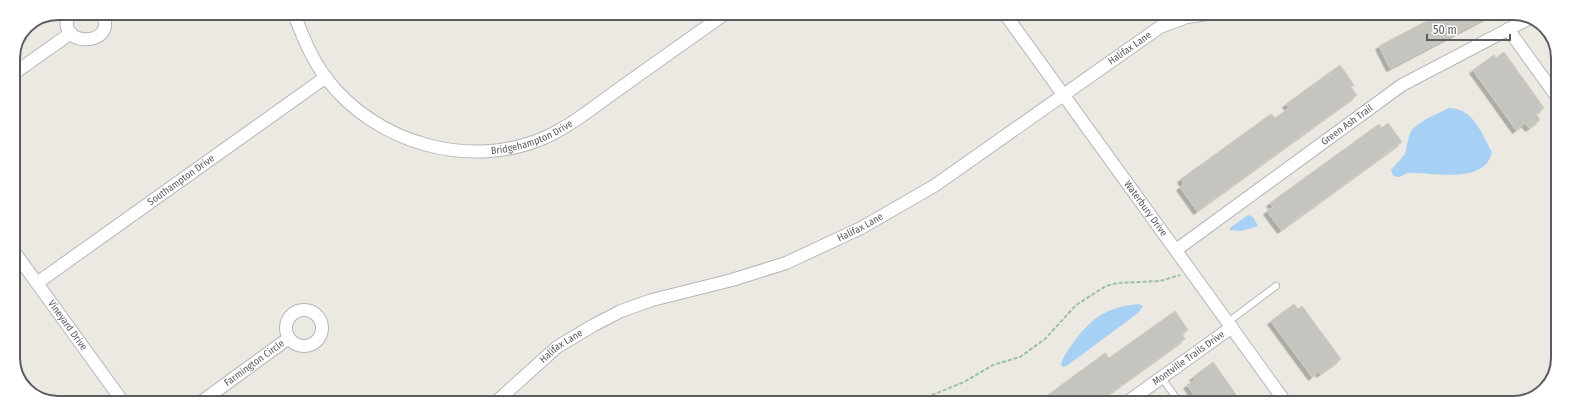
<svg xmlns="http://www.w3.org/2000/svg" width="1571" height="416" viewBox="0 0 1571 416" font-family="'Fira Sans Condensed',sans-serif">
<defs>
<filter id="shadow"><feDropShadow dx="-3.5" dy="3.5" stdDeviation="0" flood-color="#0004"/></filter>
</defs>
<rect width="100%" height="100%" fill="#ebe9e1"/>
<g fill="#a7d0f5">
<path d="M1449,108C1474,108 1482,135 1492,152C1485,185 1434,172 1410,173C1405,173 1403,176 1399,177L1393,176L1391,170L1405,154L1409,136L1412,129L1426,119Z"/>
<path d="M1248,215L1253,217L1258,226L1241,231L1230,230V228Z"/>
<path d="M1139,304L1143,306L1138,313L1068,365L1063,367L1061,365C1062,358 1067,352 1071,346C1090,319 1105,307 1139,304Z"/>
</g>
<g fill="#c6c4be" stroke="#cfcbc0" filter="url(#shadow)">
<path d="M1440,14H1493L1390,68L1379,46Z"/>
<path d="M1504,52L1544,108L1536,114L1540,120L1529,128L1525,123L1516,130L1473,70L1494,55L1496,58Z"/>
<path d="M1340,65L1354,85L1351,87L1357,95L1197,211L1180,187L1184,184L1181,179L1271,114L1275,118L1289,108L1286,104Z"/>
<path d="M1388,123L1402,142L1281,230L1267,211L1273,207L1270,203L1379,124L1382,128Z"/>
<path d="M1294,304L1298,309L1302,306L1341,359L1320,374L1319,371L1312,377L1271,321Z"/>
<path d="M1175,311L1188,330L1182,335L1185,339L1096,403H1037L1105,353L1109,358Z"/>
<path d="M1213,362L1235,393L1242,403H1211L1208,398L1200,403L1187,385L1195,380L1193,377Z"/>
</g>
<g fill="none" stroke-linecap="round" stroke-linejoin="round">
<g stroke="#b4b6ba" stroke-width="8">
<g id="service">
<path d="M1228,322L1276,286"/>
<path d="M1161,377L1180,403"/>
</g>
</g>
<g stroke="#b4b6ba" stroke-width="14">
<g id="minor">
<path d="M70,13C51,47 120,49 102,13"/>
<path id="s1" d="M294,13C302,36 311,58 326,78C375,143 470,171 546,137C572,125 595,106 619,89C654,64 689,39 725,14"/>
<path id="s2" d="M1005,14L1286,403"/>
<path d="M1508,29L1557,97"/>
<path d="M13,74L71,33"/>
<path id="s3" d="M13,250L123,402"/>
<path id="s4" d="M1176,250L1402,85L1530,18"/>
<path id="s5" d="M37,283L326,77"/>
<circle cx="304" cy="328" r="18"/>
<path id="s6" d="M201,402L289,338"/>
<path id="s7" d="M496,402L557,347L594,325L621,311L652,300L732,280L786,263L861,228L934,186L1160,27L1187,17L1207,14"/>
<path id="s8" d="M1126,403L1232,327"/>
</g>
</g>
<path stroke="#9ac0a7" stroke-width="2" stroke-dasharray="4 2" stroke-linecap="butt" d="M915,402L964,382L993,365L1020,357L1045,339L1076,305L1106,286L1118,283L1160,281L1180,275"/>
<use href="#service" stroke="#fff" stroke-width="6"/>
<use href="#minor" stroke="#fff" stroke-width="12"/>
</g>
<g text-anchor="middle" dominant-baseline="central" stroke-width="3" stroke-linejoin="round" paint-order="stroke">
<g font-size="10" fill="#5a5c60" stroke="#fff">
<text stroke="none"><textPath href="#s7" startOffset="734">Halifax Lane</textPath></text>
<text stroke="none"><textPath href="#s4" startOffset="212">Green Ash Trail</textPath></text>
<text stroke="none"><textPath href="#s1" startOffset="304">Bridgehampton Drive</textPath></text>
<text stroke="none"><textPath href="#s5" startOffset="177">Southampton Drive</textPath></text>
<text stroke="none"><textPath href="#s2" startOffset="240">Waterbury Drive</textPath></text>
<text stroke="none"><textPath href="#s7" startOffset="410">Halifax Lane</textPath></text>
<text stroke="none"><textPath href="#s3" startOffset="93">Vineyard Drive</textPath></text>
<text stroke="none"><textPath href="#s7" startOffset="86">Halifax Lane</textPath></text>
<text stroke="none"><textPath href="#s8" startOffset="77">Montville Trails Drive</textPath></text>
<text stroke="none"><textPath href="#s6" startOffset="66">Farmington Circle</textPath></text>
</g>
</g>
<path d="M0 0H1571V416H0ZM58 20H1513A38 38 0 0 1 1551 58V358A38 38 0 0 1 1513 396H58A38 38 0 0 1 20 358V58A38 38 0 0 1 58 20Z" fill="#fff" fill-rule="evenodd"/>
<path fill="none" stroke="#5a5c60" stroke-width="2" d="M58 20H1513A38 38 0 0 1 1551 58V358A38 38 0 0 1 1513 396H58A38 38 0 0 1 20 358V58A38 38 0 0 1 58 20Z"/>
<path d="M1427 34v6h83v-6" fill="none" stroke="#5a5c60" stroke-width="2"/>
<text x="1433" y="34" font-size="12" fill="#5a5c60" stroke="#ffffff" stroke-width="3" paint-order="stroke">50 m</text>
</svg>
